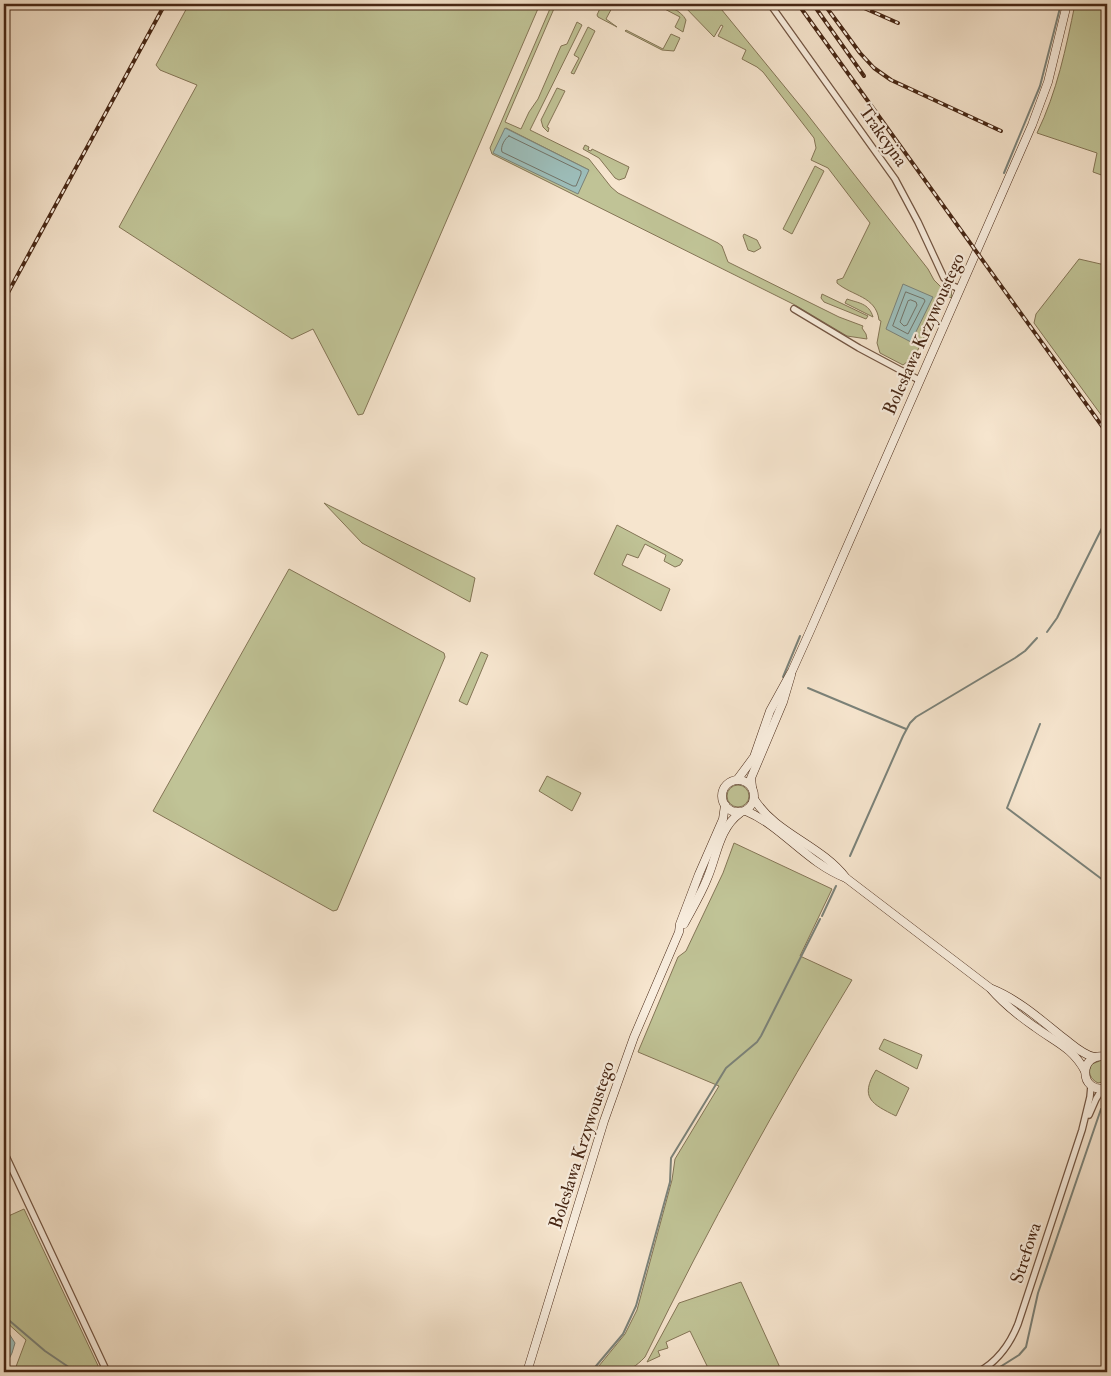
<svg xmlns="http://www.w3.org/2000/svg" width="1111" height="1376" viewBox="0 0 1111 1376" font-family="'IM FELL Double Pica',serif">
<rect width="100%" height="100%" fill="#f6e5ce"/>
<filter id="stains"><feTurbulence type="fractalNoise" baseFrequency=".004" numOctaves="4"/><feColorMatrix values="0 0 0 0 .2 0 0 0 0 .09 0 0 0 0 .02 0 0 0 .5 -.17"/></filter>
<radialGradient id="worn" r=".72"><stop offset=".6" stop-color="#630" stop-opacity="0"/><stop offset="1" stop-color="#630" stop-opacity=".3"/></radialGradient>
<g fill="#c0c396" stroke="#847556" fill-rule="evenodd">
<path d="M189,4H540L363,414L358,415L313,329L292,339L119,227L197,85L160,70L156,65Z"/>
<path d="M552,4H556L505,122L521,129L529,112L538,99L561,46L567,44L577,22L582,25L530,130L589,159L611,187L618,193L718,243L722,246L728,262L839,317L863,326L862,328L866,334L867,339L847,336L795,305L492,154L490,148ZM506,128L589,170L494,153Z"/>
<path d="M602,4H614L606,19L617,27L598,17L597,15Z"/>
<path d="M655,4C666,4 681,10 686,20L683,32L675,27L680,17Z"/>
<path d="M682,4H717L807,114L928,269L934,280L943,289L946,287L951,290L952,298L944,295L915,356L903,365L880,353L877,343L881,321L879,320C876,296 852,296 837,283V280L843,278L870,223L828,168L811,160L816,148L814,138L763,72L757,67L742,59L746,50L718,36L723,26L721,25L714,37Z"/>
<path d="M1075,4H1107V177L1093,172L1097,153L1037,133C1057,92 1066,48 1075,4Z"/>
<path d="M588,27L595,31L574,74L571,73L579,58L574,55Z"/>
<path d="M626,30L663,49L671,34L680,38L674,51L662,50L625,31Z"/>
<path d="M557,88L565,91L547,127L549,128L548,132L543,127L541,120Z"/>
<path d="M585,145L589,147L588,150L591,151L592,149L629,167L625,178L619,180L615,178L599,158L583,149Z"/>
<path d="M815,166L824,171L792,234L783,229Z"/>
<path d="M744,234L757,240L761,248L754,252L748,250L743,236Z"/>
<path d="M1079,259L1105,265L1107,262V423L1034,323L1036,314Z"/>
<path d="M822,294L868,316L866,319L824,302L821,298Z"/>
<path d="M847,299C858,303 869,303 873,317L845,303Z"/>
<path d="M324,503L475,578L470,602L362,543Z"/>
<path d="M617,525L683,560L680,565L675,567L664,561L666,555L645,544L638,558L627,554L622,565L670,589L661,611L594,574Z"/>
<path d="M289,569L444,653L445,657L337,910L333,911L153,811Z"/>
<path d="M481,652L488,655L467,705L459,701Z"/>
<path d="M547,776L581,793L572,811L539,791Z"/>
<circle cx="738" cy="796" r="11"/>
<path d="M734,843L832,889L800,956L852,980C777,1103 708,1228 645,1357C627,1376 618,1372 594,1372L625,1334L637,1310L672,1180L675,1159L719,1086L638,1052L678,957L686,951L723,873Z"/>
<path d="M884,1039L922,1055L917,1069L879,1049Z"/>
<path d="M1102,1060L1107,1062V1081L1098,1083C1090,1079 1087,1072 1092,1064Z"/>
<path d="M876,1070L909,1088L896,1116C872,1104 859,1098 876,1070Z"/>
<path d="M24,1209L101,1372H14L26,1340L4,1320V1218Z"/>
<path d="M741,1282L782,1372H710L690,1331L666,1342L668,1348L658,1351L660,1356L647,1362L679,1303Z"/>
</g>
<g fill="#9dbfbc" stroke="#7b8279">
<path d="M505,128L589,170L578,194L493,153Z"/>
<path d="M903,284L933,297L911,342L886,329Z"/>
<path d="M4,1329L8,1332L15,1343L12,1353L7,1363L6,1372H4Z"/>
</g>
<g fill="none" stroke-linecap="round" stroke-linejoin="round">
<g stroke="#727368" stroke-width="1">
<path d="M509,136L581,171V174L576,186H573L502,152C500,147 505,138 509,136Z"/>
<path d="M906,292L924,299L925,301L908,334L893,326Z"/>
<path d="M911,300L916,302L917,305L907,325L904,326L900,322L908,301Z"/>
</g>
<g stroke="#7b8279" stroke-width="2">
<path d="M1004,173L1040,86L1061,4"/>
<path d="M1047,632L1057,618L1107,518"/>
<path d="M783,677L800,636"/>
<path d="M808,688L906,729"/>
<path d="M1040,724L1007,808L1107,883"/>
<path d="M850,856L903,736L910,723L916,717L1015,658L1025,651L1037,638"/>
<path d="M822,916L836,886"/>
<path d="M4,1316L45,1351L76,1372"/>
<path d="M591,1372L623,1334L636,1306L670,1182L671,1158L726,1068L757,1042L761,1036L820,919"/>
<path d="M992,1372L1019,1355L1026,1347L1038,1293L1101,1109L1107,1107"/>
</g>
<g stroke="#735643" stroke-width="8">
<g id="street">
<path d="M770,4L895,179L918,222L944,278L953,286L960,289"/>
<path d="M794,309L859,348L919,380"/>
<path d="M1089,1115L1096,1099L1102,1089"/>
<path d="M4,1152L107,1372"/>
<path d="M978,1372C997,1362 1010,1344 1018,1324L1082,1130L1090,1097L1091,1086"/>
</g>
</g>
<g stroke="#472715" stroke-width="9">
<g id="secondary">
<circle cx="738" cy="796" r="16"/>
<path d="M737,780L754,757L770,711L792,671L810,631L1032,125L1048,82L1067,4"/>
<path d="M752,787L751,778L783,702L791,675"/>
<path d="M754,799C776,834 821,845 846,878L990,988C1003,1003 1019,1016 1035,1027C1055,1042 1072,1047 1085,1071"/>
<path d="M746,811C782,826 807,863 846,878"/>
<path d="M684,924C692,909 701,894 707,879C717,856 719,828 740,813"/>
<path d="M992,989C1017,999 1040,1019 1061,1036C1071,1043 1081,1054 1094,1057"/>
<path d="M1107,1057C1078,1050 1078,1095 1107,1088"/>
<path d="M527,1372L604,1121L634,1037L679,932L680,924L699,874L723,819L725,805"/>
</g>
</g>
<use href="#street" stroke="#f9eedf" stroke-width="5.5"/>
<use href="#secondary" stroke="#f9eedf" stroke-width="8"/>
<g stroke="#472715" stroke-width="4">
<g id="rail">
<path d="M798,4L1107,433"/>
<path d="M813,4L864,76"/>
<path d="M824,4L860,53L874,68L891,80L1001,131"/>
<path d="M855,4L898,23"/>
<path d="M4,300L165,4"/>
</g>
</g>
<use href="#rail" stroke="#f9eedf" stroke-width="2" stroke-dasharray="5.5" stroke-linecap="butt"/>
</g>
<g text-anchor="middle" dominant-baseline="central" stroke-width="4.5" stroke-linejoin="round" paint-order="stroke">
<g font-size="18" fill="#472715" stroke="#f9eedf">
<text transform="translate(883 136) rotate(55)">Trakcyjna</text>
<text transform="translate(924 334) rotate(-66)">Bolesława Krzywoustego</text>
<text transform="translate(582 1145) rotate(-72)">Bolesława Krzywoustego</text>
<text transform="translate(1026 1253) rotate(-72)">Strefowa</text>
</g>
</g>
<rect width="1111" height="1376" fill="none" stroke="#f6e5ce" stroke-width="20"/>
<rect x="5" y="5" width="1101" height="1366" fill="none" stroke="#472715" stroke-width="2.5"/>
<rect x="10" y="10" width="1091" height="1356" fill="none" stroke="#472715"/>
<rect width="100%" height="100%" filter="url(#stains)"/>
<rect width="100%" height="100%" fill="url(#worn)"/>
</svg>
